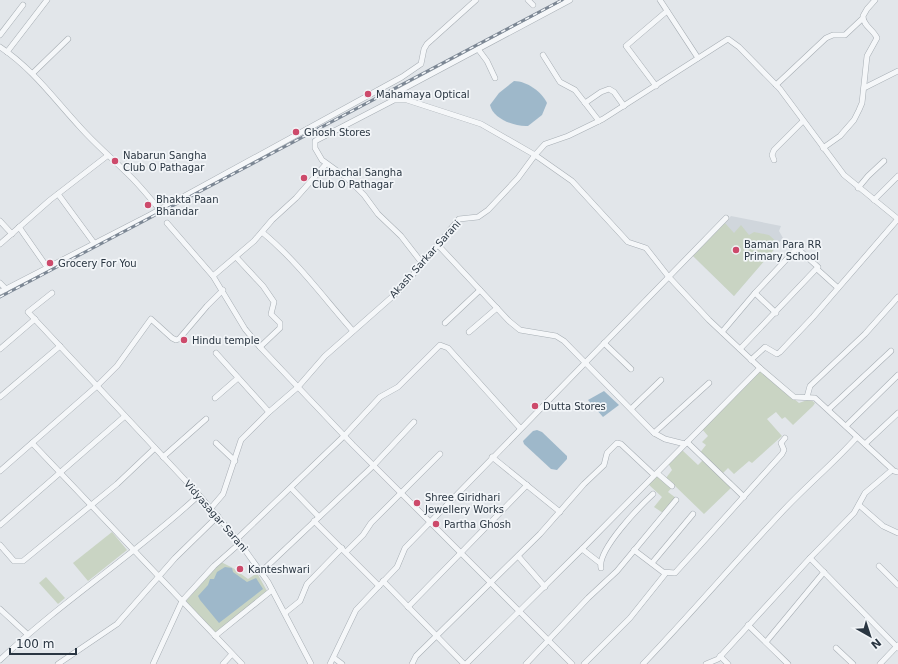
<svg xmlns="http://www.w3.org/2000/svg" width="898" height="664" viewBox="0 0 898 664" font-family="'DejaVu Sans',sans-serif">
<rect width="100%" height="100%" fill="#e2e6ea"/>
<path fill="#d0d6dc" d="M731,216L781,226L779,231L783,238L734,296L693,256Z"/>
<g fill="#c9d4c3">
<path d="M725,223L734,233L741,225L749,235L754,232L769,235L779,244L734,296L693,256Z"/>
<path d="M760,371L799,403L810,399L815,403L813,406L793,425L785,417L782,419L776,412L767,419L782,436L752,463L749,461L734,474L728,468L722,474L728,479L732,481L733,486L704,514L674,485L668,492L676,498L663,513L654,507L662,497L648,484L659,472L666,478L672,470L668,463L682,450L698,465L704,459L699,454L706,445L702,442L708,436L702,429Z"/>
<path d="M112,532L127,550L88,581L73,563Z"/>
<path d="M221,562L233,568L248,579L257,573L267,591L215,633L186,601Z"/>
<path d="M46,577L65,598L58,604L39,583Z"/>
</g>
<g fill="#9eb8ca">
<path d="M514,81C527,81 542,92 547,103L542,115L528,126C515,127 493,119 490,105L499,93Z"/>
<path d="M604,391L619,405L603,417L588,400Z"/>
<path d="M533,431L537,430L542,432L567,456V459L557,470L551,469L524,444L523,441Z"/>
<path d="M225,567L232,568L233,572L247,582L256,578L263,589L219,623L200,600L198,596L208,585L210,579H214L217,572Z"/>
</g>
<g fill="none" stroke-linecap="round" stroke-linejoin="round">
<g stroke="#a7aeb4" stroke-width="6">
<g id="minor">
<path d="M528,0L533,5"/>
<path d="M660,0L698,58"/>
<path d="M0,35L23,5"/>
<path d="M0,47C33,69 54,99 80,127C96,145 114,160 131,177C141,187 150,198 159,209"/>
<path d="M478,49L487,61L495,78"/>
<path d="M7,52L47,0"/>
<path d="M543,55L560,82L575,90L599,121"/>
<path d="M33,73L68,39"/>
<path d="M776,85L826,38L833,35H845L862,19"/>
<path d="M656,86L626,46L667,11"/>
<path d="M864,88L898,71"/>
<path d="M388,97L570,0"/>
<path d="M585,103L601,92L609,89L614,92L624,106"/>
<path d="M823,148L840,136L854,120L859,110L862,103L867,56L877,38C873,29 863,26 863,16L867,9L875,0"/>
<path d="M774,160L772,155L774,150L803,121"/>
<path d="M858,188L868,176L884,161"/>
<path d="M58,194L94,243"/>
<path d="M874,200L898,176"/>
<path d="M0,221L12,234"/>
<path d="M167,223L213,276L245,329L260,347L353,445L572,664"/>
<path d="M19,227L47,267"/>
<path d="M262,232C297,261 323,297 353,331"/>
<path d="M0,244L50,200L107,156"/>
<path d="M437,244L509,321L520,330L556,336L564,341L654,433L665,439L685,444"/>
<path d="M236,257L263,286L274,302L271,314L280,323V328L260,347"/>
<path d="M422,263L401,236L378,214L364,195L347,178L322,160L315,148V141L394,100H407L481,124L535,155L545,144L568,136L603,119L728,39L739,47L780,89L844,175L898,219"/>
<path d="M817,269L838,288"/>
<path d="M213,276L254,241L272,220L296,198L326,164"/>
<path d="M0,283L6,289"/>
<path d="M0,292L150,215L402,77L421,64L424,49L427,44L476,0"/>
<path d="M52,293L28,312L199,495L240,543L268,582L311,664"/>
<path d="M755,293L776,313"/>
<path d="M445,323L480,290"/>
<path d="M469,332L497,308"/>
<path d="M722,332L755,293L797,248L818,267L740,349"/>
<path d="M604,343L631,369"/>
<path d="M0,349L35,319"/>
<path d="M216,353L269,412L298,387L325,356L401,289L459,219L478,217L488,210L518,178L535,155L572,181L628,242L646,248L668,276L709,320L760,368L794,397L815,398L894,471L898,472"/>
<path d="M751,360L765,347L777,354L780,352L813,317L898,219"/>
<path d="M0,397L60,346"/>
<path d="M807,397L810,386L865,334L898,297"/>
<path d="M215,398L238,378"/>
<path d="M631,409L661,380"/>
<path d="M829,409L891,351"/>
<path d="M846,426L898,375"/>
<path d="M654,433L709,383"/>
<path d="M687,442L744,497"/>
<path d="M32,443L242,664"/>
<path d="M216,443L235,461"/>
<path d="M865,444L898,413"/>
<path d="M163,457L206,419"/>
<path d="M492,457L560,512"/>
<path d="M0,471L97,386L117,366L151,319L172,338L176,340L179,339L207,306L223,290"/>
<path d="M657,473L672,486"/>
<path d="M291,488L319,517"/>
<path d="M859,505L883,526L898,533"/>
<path d="M211,508L223,494L241,440L269,412"/>
<path d="M314,521L379,586"/>
<path d="M0,525L125,416"/>
<path d="M237,539L344,436L380,397L398,387L440,345L448,348L520,428"/>
<path d="M0,545L14,561H23L117,484L155,448"/>
<path d="M582,549L600,563"/>
<path d="M634,550L663,572L675,573L782,454L784,450L781,443L785,438"/>
<path d="M346,552L363,535L371,523L440,454"/>
<path d="M518,556L545,587"/>
<path d="M810,558L898,648"/>
<path d="M652,563L693,514"/>
<path d="M879,566L898,585"/>
<path d="M601,568C597,550 640,506 653,494"/>
<path d="M261,572L373,466L414,422"/>
<path d="M383,581L464,664"/>
<path d="M408,607L527,485"/>
<path d="M0,609L27,634"/>
<path d="M285,613L300,601L307,584L342,548"/>
<path d="M748,625L788,664"/>
<path d="M215,636L272,590"/>
<path d="M766,642L824,572"/>
<path d="M836,648L853,664"/>
<path d="M720,656L728,664"/>
<path d="M334,658L342,664"/>
<path d="M0,660C63,600 136,554 199,495"/>
<path d="M58,664L117,624L175,558L218,516"/>
<path d="M153,664L182,601L214,566L240,543"/>
<path d="M223,664L232,654"/>
<path d="M330,664L356,610L397,567L405,548L726,218"/>
<path d="M412,664L416,656L540,534L584,484L604,465L607,453L617,443L621,444L654,475"/>
<path d="M466,664L582,549L760,368"/>
<path d="M526,664L588,598L617,571L676,500"/>
<path d="M584,664L630,618L666,573"/>
<path d="M643,664C690,615 734,563 780,514C805,487 833,464 857,437"/>
<path d="M706,664L718,659L810,558L854,513L865,493L892,470"/>
<path d="M880,664L898,645"/>
</g>
</g>
<use href="#minor" stroke="#f5f7f9" stroke-width="5"/>
<g stroke="#7c8794" stroke-width="3">
<path id="rail" d="M0,297L562,0"/>
</g>
<use href="#rail" stroke="#f2f5f8" stroke-width="1.5" stroke-dasharray="4.5" stroke-linecap="butt"/>
</g>
<g fill="#cd4a6b" stroke="#f2f5f8" stroke-width="1.5">
<circle cx="368" cy="94" r="4"/>
<circle cx="296" cy="132" r="4"/>
<circle cx="115" cy="161" r="4"/>
<circle cx="304" cy="178" r="4"/>
<circle cx="148" cy="205" r="4"/>
<circle cx="736" cy="250" r="4"/>
<circle cx="50" cy="263" r="4"/>
<circle cx="184" cy="340" r="4"/>
<circle cx="535" cy="406" r="4"/>
<circle cx="417" cy="503" r="4"/>
<circle cx="436" cy="524" r="4"/>
<circle cx="240" cy="569" r="4"/>
</g>
<g text-anchor="middle" dominant-baseline="central" stroke-width="3.5" stroke-linejoin="round" paint-order="stroke">
<g font-size="10" fill="#2a3642" stroke="#f2f5f8" text-anchor="start">
<text x="376" y="94">Mahamaya Optical</text>
<text x="304" y="132">Ghosh Stores</text>
<text x="123" y="155">Nabarun Sangha<tspan x="123" dy="12">Club O Pathagar</tspan></text>
<text x="312" y="172">Purbachal Sangha<tspan x="312" dy="12">Club O Pathagar</tspan></text>
<text x="156" y="199">Bhakta Paan<tspan x="156" dy="12">Bhandar</tspan></text>
<text x="744" y="244">Baman Para RR<tspan x="744" dy="12">Primary School</tspan></text>
<text x="58" y="263">Grocery For You</text>
<text x="192" y="340">Hindu temple</text>
<text x="543" y="406">Dutta Stores</text>
<text x="425" y="497">Shree Giridhari<tspan x="425" dy="12">Jewellery Works</tspan></text>
<text x="444" y="524">Partha Ghosh</text>
<text x="248" y="569">Kanteshwari</text>
</g>
<g font-size="10" fill="#2a3642" stroke="#f2f5f8">
<text transform="translate(425 259) rotate(-48)">Akash Sarkar Sarani</text>
<text transform="translate(216 516) rotate(49)">Vidyasagar Sarani</text>
</g>
</g>
<g transform="translate(870 636) rotate(141)" stroke="#f2f5f8" stroke-width="3" paint-order="stroke">
<path d="M0-3L7 15L0 10L-7 15Z" fill="#2a3642"/>
<text y="-6" font-size="11" font-weight="bold" text-anchor="middle" fill="#2a3642">N</text>
</g>
<path d="M10 648v6h66v-6" fill="none" stroke="#2a3642" stroke-width="2"/>
<text x="16" y="648" font-size="12" fill="#2a3642" stroke="#f2f5f8" stroke-width="3" paint-order="stroke">100 m</text>
</svg>
